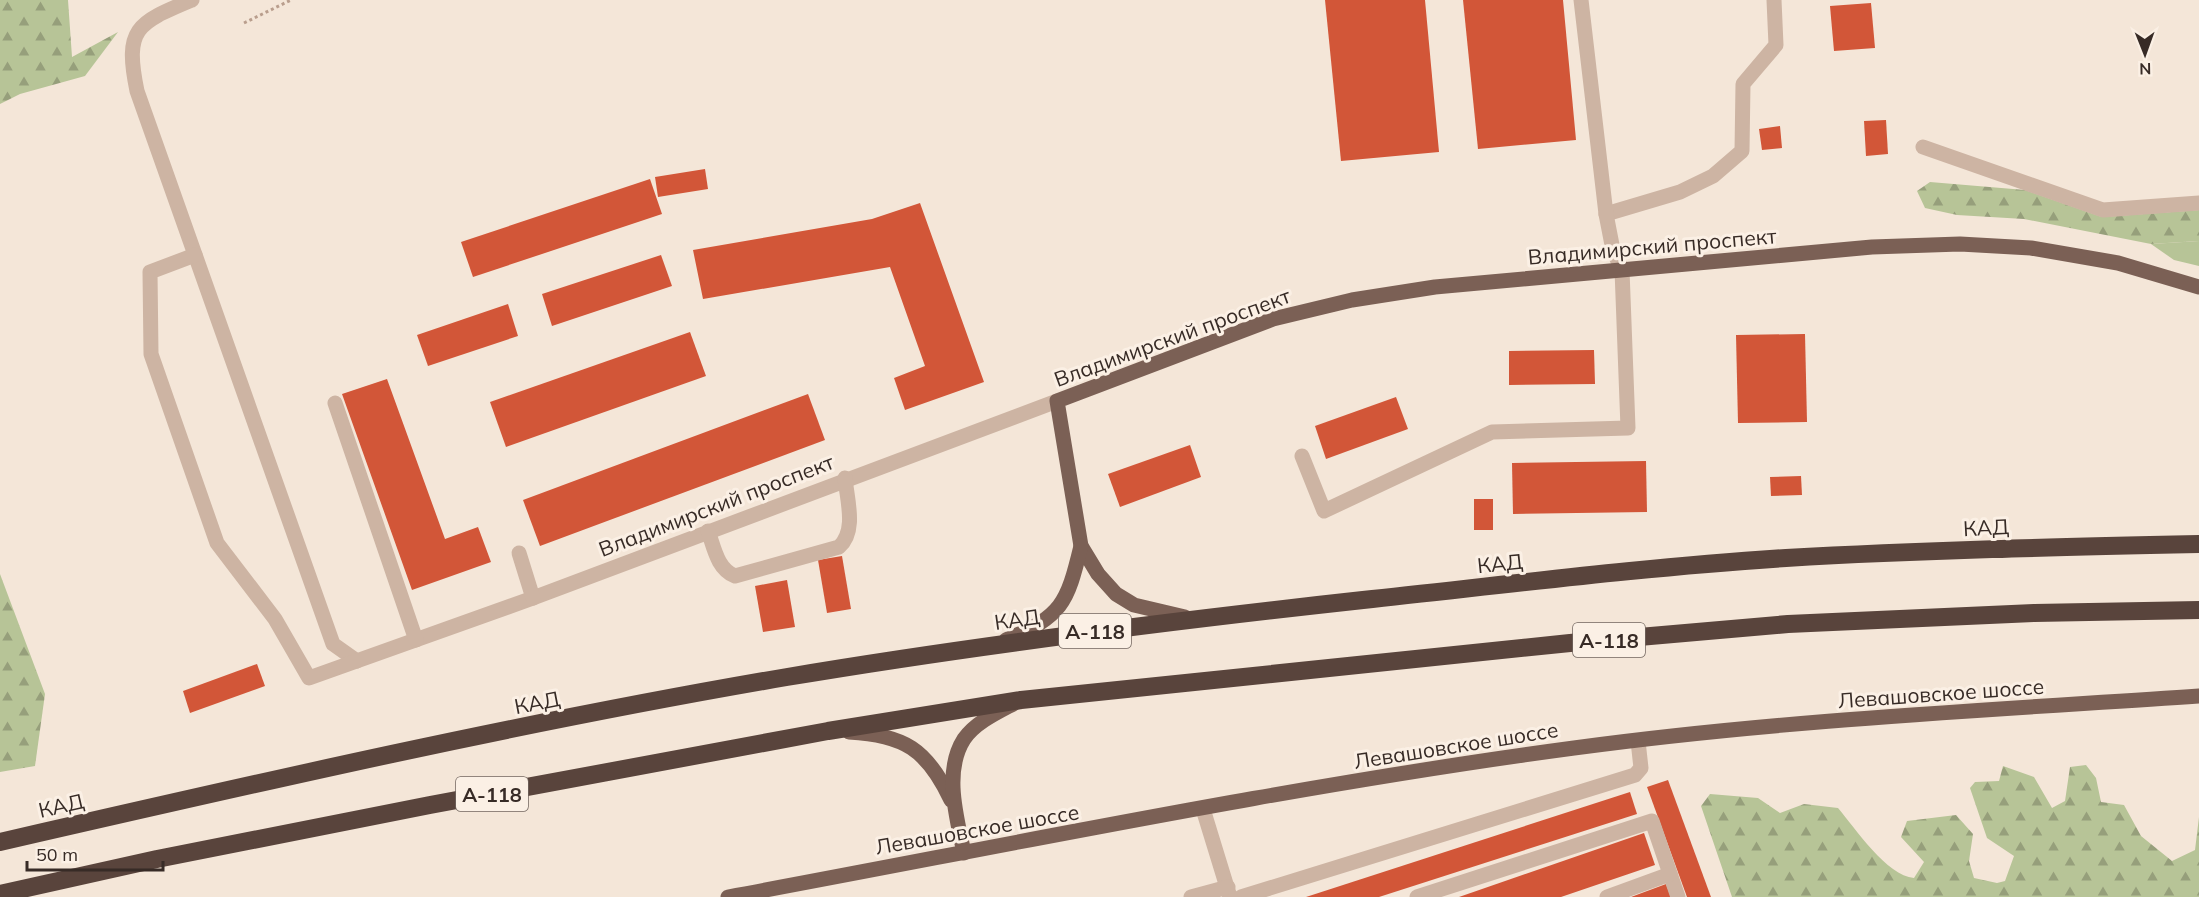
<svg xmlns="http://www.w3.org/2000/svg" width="2199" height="897" viewBox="0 0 2199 897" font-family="Mulish,sans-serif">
<defs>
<pattern id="forest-firs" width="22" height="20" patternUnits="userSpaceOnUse" patternTransform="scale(1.5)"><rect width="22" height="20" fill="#b7c497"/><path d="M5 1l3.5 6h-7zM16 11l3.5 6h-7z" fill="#969f7b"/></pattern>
</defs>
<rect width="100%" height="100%" fill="#f4e6d8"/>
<path fill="#b7c497" d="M2199,241V266L2174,260L2151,244Z"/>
<g fill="url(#forest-firs)">
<path d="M0,0H68L72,57L118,32L85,76L20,94L0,104Z"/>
<path d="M1930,182L2025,190L2102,217L2199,210V241L2151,244L2024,219L1957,215L1925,208L1917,191Z"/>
<path d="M0,574L45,694L35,766L0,772Z"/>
<path d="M2086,765L2096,778L2101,802L2124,805L2141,836L2172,861L2195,850L2199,817V897H1732L1701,806L1710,794L1758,798L1780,813L1804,804L1838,808C1855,828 1887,876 1914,878L1924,862L1901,837L1907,821L1956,815L1973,834L1969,861L1974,878L1997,883L2005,881L2014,856L1987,838L1970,788L1975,782L1999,781L2003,766L2034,777L2052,808L2065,801L2070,767Z"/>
</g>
<g fill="#d25638">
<path d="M1325,0H1425L1439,152L1341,161Z"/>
<path d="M1463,0H1563L1576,140L1478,149Z"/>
<path d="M1871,3L1875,48L1834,51L1830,6Z"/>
<path d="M1886,120L1888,154L1866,156L1864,121Z"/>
<path d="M1780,126L1782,148L1762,150L1759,129Z"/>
<path d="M705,169L708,189L658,197L655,177Z"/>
<path d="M650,179L662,214L473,277L461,242Z"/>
<path d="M920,203L984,382L905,410L894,378L925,366L890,267L703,299L693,250L872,219Z"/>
<path d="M661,255L672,286L552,326L542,294Z"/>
<path d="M508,304L518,336L428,366L417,335Z"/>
<path d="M690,332L706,376L506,447L490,402Z"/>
<path d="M1805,334L1807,422L1738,423L1736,335Z"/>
<path d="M1594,350L1595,384L1509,385V351Z"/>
<path d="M387,379L445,539L478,527L491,562L412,590L342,394Z"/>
<path d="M808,394L825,440L540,546L523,500Z"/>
<path d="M1396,397L1408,429L1326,459L1315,426Z"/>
<path d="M1190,445L1201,477L1120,507L1108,474Z"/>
<path d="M1646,461L1647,512L1513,514L1512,463Z"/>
<path d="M1801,476L1802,495L1771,496L1770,477Z"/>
<rect x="1474" y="499" width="19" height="31"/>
<path d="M842,556L851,609L827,613L818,560Z"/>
<path d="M787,580L795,627L763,632L755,586Z"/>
<path d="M257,664L265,686L190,713L183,691Z"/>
<path d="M1668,780L1711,897H1687L1647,787Z"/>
<path d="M1630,792L1637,814L1379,897H1306Z"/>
<path d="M1644,833L1655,865L1561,897H1459Z"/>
<path d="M1666,884L1671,897H1631Z"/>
</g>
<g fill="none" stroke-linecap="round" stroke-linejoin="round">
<path stroke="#b99e8d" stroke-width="3" stroke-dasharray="3 3" stroke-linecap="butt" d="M244,23L291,0"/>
<g stroke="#cdb4a3" stroke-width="15">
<path d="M192,0C137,23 124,28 137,91L333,644L357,661"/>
<path d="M1923,147L2103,210L2199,203"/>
<path d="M1606,214L1680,192L1713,176L1742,151L1743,84L1776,45L1774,0"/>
<path d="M195,255L150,272L151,354L217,543L275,619L309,678L533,598L1057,401"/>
<path d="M335,403L416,640"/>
<path d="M1302,456L1324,511L1492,432L1628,428L1622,270L1613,250L1606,214L1581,0"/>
<path d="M708,531C714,547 717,569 735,576L839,547C857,531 847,500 845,478"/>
<path d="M519,553L533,598"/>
<path d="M1203,809L1230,897"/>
<path d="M1191,897L1228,887"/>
<path d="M1241,897L1635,775L1641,768L1638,741"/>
<path d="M1417,897L1652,821L1678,897"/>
<path d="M1607,897L1670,874"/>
</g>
<g stroke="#7b6055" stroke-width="15">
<path d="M1185,617L1134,605L1116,594L1098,574L1081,546L1057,401L1273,319L1352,300L1435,287L1872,247L1960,244L2031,248L2118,263L2199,287"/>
<path d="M1006,640C1062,616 1067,604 1081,546"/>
<path d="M849,732C904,735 927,749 951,800"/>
<path d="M964,853C957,818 943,772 964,739C975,723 996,713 1013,704"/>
<path d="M728,897C1009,845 1290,786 1574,748C1781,720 1991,710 2199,696"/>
</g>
<g stroke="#59443c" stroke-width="18">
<path d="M0,842C261,782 523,722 787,677C978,645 1171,621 1363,600C1504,585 1645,567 1786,558C1923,550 2061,547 2199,544"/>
<path d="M0,894L157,859L430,805L828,731L1021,700L1570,643L1788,624L2034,613L2199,610"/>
</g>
</g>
<g text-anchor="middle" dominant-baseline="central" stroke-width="6" stroke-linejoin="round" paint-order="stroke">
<g fill="#fbf0e5" stroke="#72665f" stroke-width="1.5">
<rect x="1059" y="614" width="72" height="34" rx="4.5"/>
<rect x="1573" y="623" width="72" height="34" rx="4.5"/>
<rect x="456" y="777" width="72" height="34" rx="4.5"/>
</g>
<g font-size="20" font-weight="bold" fill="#372b26">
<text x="1095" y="631">А-118</text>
<text x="1609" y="640">А-118</text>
<text x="492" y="794">А-118</text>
</g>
<g font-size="21" fill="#372b26" stroke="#fbf0e5">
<text transform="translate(1652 246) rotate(-5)">Владимирский проспект</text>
<text transform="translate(1172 337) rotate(-20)">Владимирский проспект</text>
<text transform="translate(716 505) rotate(-21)">Владимирский проспект</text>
<text transform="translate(1986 527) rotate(-3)">КАД</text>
<text transform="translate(1500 563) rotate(-6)">КАД</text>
<text transform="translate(1017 619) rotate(-8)">КАД</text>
<text transform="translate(1941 693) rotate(-4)">Левашовское шоссе</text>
<text transform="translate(537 702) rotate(-11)">КАД</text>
<text transform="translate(1456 745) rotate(-9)">Левашовское шоссе</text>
<text transform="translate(61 805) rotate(-13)">КАД</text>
<text transform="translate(977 829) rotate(-10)">Левашовское шоссе</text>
</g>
</g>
<g transform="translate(2145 54) rotate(179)" stroke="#fbf0e5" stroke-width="4.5" paint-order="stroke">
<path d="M0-4.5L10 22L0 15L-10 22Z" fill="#372b26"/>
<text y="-9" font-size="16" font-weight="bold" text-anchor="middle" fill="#372b26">N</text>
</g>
<path d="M27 861v9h136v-9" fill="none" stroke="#372b26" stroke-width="3"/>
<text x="36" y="861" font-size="18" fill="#372b26" stroke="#fbf0e5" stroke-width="4.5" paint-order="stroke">50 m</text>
</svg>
